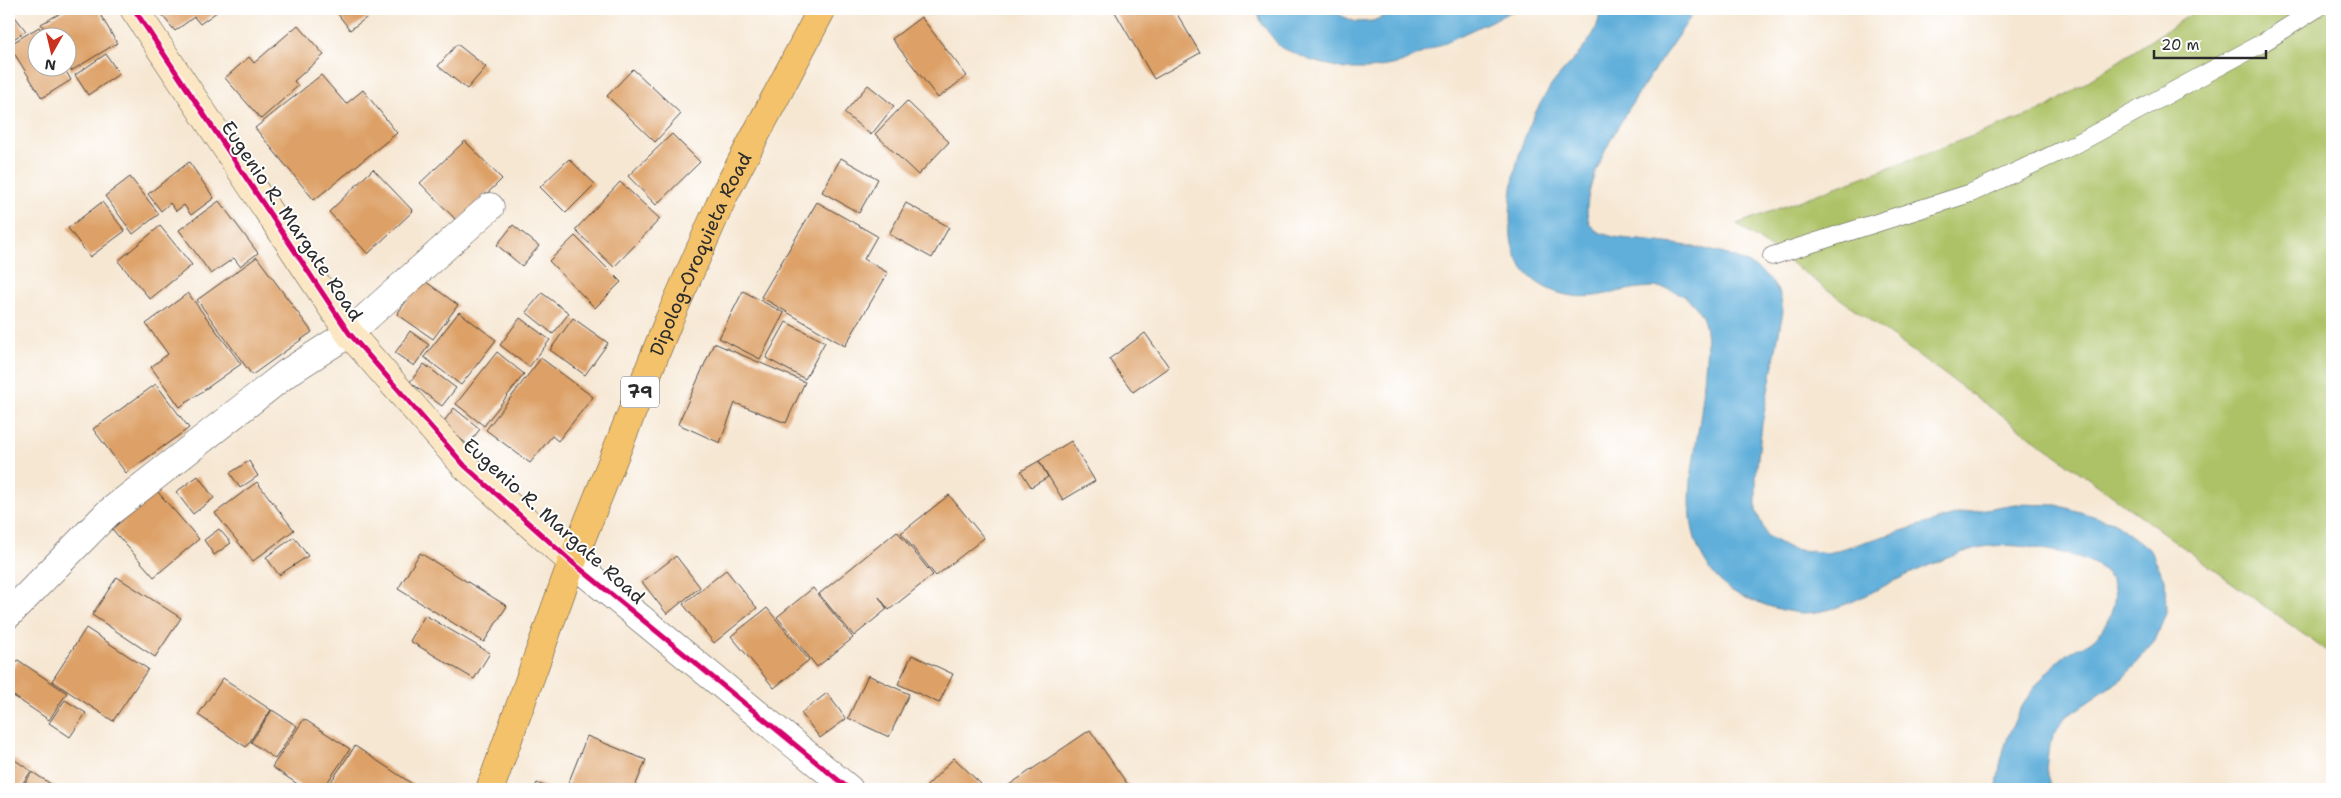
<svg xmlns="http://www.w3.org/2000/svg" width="2341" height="798" viewBox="0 0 2341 798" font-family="'Shantell Sans',sans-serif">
<rect width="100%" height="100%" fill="#fff"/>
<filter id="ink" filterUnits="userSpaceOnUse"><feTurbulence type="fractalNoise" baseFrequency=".02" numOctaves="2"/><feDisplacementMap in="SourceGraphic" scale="10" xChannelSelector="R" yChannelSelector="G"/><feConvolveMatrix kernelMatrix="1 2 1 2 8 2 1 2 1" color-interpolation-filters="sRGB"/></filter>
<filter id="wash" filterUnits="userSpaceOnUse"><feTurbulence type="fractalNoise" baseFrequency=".0096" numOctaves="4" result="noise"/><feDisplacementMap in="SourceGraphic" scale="20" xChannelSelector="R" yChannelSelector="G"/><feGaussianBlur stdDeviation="1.12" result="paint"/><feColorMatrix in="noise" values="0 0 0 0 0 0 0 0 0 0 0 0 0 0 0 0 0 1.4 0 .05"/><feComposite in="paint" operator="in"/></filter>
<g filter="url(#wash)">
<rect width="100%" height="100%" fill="#f6e7d3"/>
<path fill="#adc266" stroke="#6c7648" d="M2199,9H2332V655L1737,224L2045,109Z"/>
<g fill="#60afda" stroke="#466d82">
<path d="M1256,9H1334L1342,16L1356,22L1373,21L1400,9H1517L1401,63L1371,69H1345L1312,61L1280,47L1262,24Z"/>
<path d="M1600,9H1696C1670,50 1572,174 1589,222C1593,232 1604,234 1614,237C1661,244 1756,244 1779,293C1781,298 1782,306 1783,311L1762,424L1756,474V511L1767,536L1791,549L1828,553L1961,513L2015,504L2057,505L2113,522L2149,549L2165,579L2166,613L2155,641L2123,678L2063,719L2049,745L2046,769L2052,789H1997C1999,755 2011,723 2029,695C2038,682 2051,667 2063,657C2072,649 2085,647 2094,639C2108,625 2121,600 2111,580C2104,564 2079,557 2063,553C2033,547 2000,541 1970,550C1945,558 1920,569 1896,580C1866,595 1837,613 1802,613C1788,612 1773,608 1760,603C1747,599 1732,593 1722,583C1673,535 1693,471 1701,412C1703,398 1704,383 1705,369C1707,348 1710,324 1696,307C1669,274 1629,291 1595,296C1554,301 1515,278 1511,237C1506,184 1522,129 1551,86C1568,62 1600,40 1600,9Z"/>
</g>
<g id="blocks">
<g fill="#dda066">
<path d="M9,9L26,31L9,42Z"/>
<path d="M68,9H97L117,43L71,71L68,65V38H50L41,24Z"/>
<path d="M157,9H221L200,24L194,17L175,31Z"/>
<path d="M334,9H378L350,30Z"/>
<path d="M1121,9H1174L1200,53L1154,79L1115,12Z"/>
<path d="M921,17L967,76L938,98L892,39Z"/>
<path d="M298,25L324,55L294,81L298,86L261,119L225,78L249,57L254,63Z"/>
<path d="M39,27L45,38H38V68H64L71,80L42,98L9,45Z"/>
<path d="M457,44L486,67L467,89L438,66Z"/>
<path d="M106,54L119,74L88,95L75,75Z"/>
<path d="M633,69L681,114L655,142L607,96Z"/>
<path d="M321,75L346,104L363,90L397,133L314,200L255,128Z"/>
<path d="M868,85L894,106L871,135L844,113Z"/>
<path d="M907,101L949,142L918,175L875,134Z"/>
<path d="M672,134L700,162L656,205L628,176Z"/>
<path d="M465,141L502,179L458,222L420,183Z"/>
<path d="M841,158L878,179L859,213L822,192Z"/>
<path d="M569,159L595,184L566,213L540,187Z"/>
<path d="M189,162L214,198L191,215L184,205L176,211L170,203L161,211L148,194Z"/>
<path d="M373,169L413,211L368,254L329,212Z"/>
<path d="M130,177L159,214L133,234L105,196Z"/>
<path d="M620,182L660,219L614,267L575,230Z"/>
<path d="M219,201L258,253L240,266L234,258L211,274L179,230Z"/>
<path d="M102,202L125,231L90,257L68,228Z"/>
<path d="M817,202L877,236L864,259L888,273L845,346L761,297Z"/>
<path d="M906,203L949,227L932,258L889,234Z"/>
<path d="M513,225L539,246L522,266L497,245Z"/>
<path d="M160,226L192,265L150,299L118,261Z"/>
<path d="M575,236L621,282L595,308L549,261Z"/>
<path d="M257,257L312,332L252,375L197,300Z"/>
<path d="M422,279L458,305L433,339L397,314Z"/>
<path d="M743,291L784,313L760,359L719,338Z"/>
<path d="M188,293L241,364L180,407L151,367L168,354L146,324Z"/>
<path d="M542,293L569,313L553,334L526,312Z"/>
<path d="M459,312L496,340L461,385L424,357Z"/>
<path d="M520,318L550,340L529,367L500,345Z"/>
<path d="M573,318L608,343L585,375L550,350Z"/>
<path d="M786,322L825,342L805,379L766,358Z"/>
<path d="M410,331L429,345L414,366L395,353Z"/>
<path d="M1145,333L1169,367L1133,392L1109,359Z"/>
<path d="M714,343L805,382L786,423L735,403L720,443L678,424Z"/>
<path d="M497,352L524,374L484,426L456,404Z"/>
<path d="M541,358L593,397L558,441L552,436L530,463L486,430Z"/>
<path d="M424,364L456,388L442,406L410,382Z"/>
<path d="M156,384L189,428L126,473L93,429Z"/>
<path d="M454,408L480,429L468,445L442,424Z"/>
<path d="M1071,441L1095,481L1063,500L1039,461Z"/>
<path d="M249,461L258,476L240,488L230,473Z"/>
<path d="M1039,461L1048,477L1031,487L1021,471Z"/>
<path d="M198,476L214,498L193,514L176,492Z"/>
<path d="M257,482L294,530L253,561L215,513Z"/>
<path d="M157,491L199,539L154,577L112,529Z"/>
<path d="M949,495L984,538L936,576L901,533Z"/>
<path d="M219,529L231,543L214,555L204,540Z"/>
<path d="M897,531L933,575L889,610L879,597L887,609L854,636L819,594Z"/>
<path d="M294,537L308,556L279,575L266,557Z"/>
<path d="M420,553L507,606L484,642L398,589Z"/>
<path d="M676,556L700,587L667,614L642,582Z"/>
<path d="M726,570L757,608L714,643L683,604Z"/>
<path d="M117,577L181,618L155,657L92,615Z"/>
<path d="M813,588L853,638L817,667L777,617Z"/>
<path d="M767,608L809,660L774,688L731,636Z"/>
<path d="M425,615L490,653L474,679L410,641Z"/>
<path d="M86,628L148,669L113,721L52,681Z"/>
<path d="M912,655L953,674L939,703L898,684Z"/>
<path d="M18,660L67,693L49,720L9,693V674Z"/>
<path d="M868,675L909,694L889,737L848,718Z"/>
<path d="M223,678L271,710L246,747L198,715Z"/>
<path d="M827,693L846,719L820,738L801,713Z"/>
<path d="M65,700L86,713L70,737L49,723Z"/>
<path d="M272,710L297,726L275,759L251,742Z"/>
<path d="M304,719L350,749L323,789H305L272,767Z"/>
<path d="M1090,730L1130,788L1003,789Z"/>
<path d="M587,736L646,760L634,789H566Z"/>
<path d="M355,746L420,789H326Z"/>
<path d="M9,756L31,771L19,789H9Z"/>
<path d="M954,758L981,784L976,789H924Z"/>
<path d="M32,772L59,789H21Z"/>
<path d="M537,783L551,789H534Z"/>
</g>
</g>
</g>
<g filter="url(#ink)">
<use href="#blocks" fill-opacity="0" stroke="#494744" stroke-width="1"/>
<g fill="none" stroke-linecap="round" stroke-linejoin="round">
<g stroke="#494744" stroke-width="19">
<path id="lane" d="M1772,256L1971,193L2076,144L2264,42L2316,9"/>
</g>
<g stroke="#494744" stroke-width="29">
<g id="street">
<path d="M572,562L849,789"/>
<path d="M9,614L107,514L287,373L349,333L490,207"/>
</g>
</g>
<g stroke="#494744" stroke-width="29">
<path id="secondary" d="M134,9L349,333L465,466L572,562"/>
</g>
<g stroke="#494744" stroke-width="29">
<g id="primary">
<path id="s1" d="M490,789L572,562L668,322L724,195L822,9"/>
</g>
</g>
<use href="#lane" stroke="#fff" stroke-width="18"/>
<use href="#street" stroke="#fff" stroke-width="28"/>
<use href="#secondary" stroke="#fbe7c3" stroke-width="28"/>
<use href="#primary" stroke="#f4c26a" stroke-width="28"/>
<g stroke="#fff" stroke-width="8">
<path id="cycleway" d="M134,9L349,333L465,466L572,562L849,789"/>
</g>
<use href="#cycleway" stroke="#d6006c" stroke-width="5"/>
</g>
</g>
<g text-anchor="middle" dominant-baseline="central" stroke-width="4" stroke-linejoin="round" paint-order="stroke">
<rect fill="#fff" stroke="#6b6b6b" stroke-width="1" x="621" y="376.5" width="38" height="31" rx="4"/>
<g font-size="18" font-weight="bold" fill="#2b2b2b">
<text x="640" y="392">79</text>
</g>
<g font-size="19" fill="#2b2b2b" stroke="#fff">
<text transform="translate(292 221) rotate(56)">Eugenio R. Margate Road</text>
<text stroke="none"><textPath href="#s1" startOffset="575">Dipolog-Oroquieta Road</textPath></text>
<text transform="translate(554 521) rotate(42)">Eugenio R. Margate Road</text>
</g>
</g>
<rect width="2341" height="798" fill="none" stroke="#fff" stroke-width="30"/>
<g transform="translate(52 52) rotate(188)"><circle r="24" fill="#ffffff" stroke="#aaaaaa"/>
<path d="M0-4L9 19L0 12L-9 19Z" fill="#c8321e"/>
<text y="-8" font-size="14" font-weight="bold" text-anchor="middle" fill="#2b2b2b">N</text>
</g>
<path d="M2154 50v8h112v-8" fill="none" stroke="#2b2b2b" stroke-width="2.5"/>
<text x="2161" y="50" font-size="15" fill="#2b2b2b" stroke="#ffffff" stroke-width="4" paint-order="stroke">20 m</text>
</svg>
